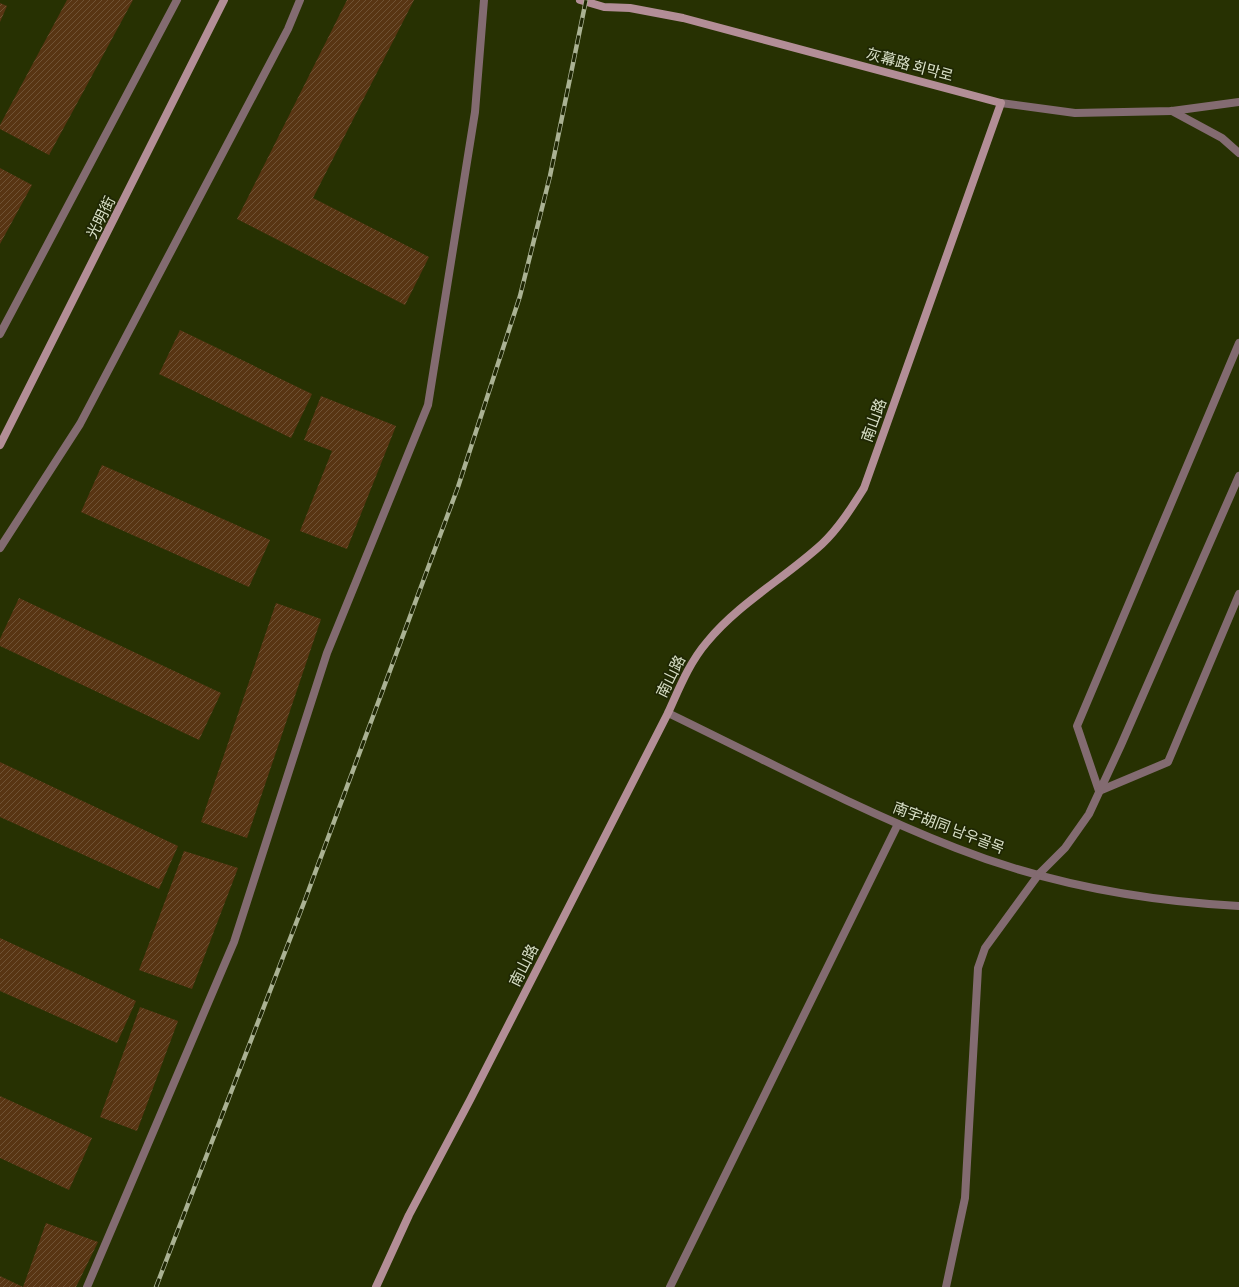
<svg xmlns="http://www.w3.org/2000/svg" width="1239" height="1287" viewBox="0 0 1239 1287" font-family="Commissioner,'Noto Sans SC','Noto Sans KR',sans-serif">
<defs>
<pattern id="building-hatch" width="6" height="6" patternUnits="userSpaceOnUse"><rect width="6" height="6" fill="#583513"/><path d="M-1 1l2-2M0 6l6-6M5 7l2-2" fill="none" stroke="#6f5234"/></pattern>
</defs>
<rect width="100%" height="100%" fill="#273102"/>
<g fill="url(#building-hatch)">
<path d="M67,0H133L49,155L0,129V125Z"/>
<path d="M347,0H414L313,198L429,257L405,305L237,219Z"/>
<path d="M0,3L7,6L0,22Z"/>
<path d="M0,168L32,185L0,244Z"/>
<path d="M180,330L312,394L291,438L159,374Z"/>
<path d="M321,396L396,426L347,549L300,531L332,451L304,440Z"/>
<path d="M102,465L270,540L249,587L81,512Z"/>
<path d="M19,598L221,693L199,740L0,646V639Z"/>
<path d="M276,603L321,619L247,838L201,822Z"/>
<path d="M0,762L178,846L159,889L0,817Z"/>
<path d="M184,851L238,868L192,989L139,970Z"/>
<path d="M0,938L136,1001L117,1043L0,991Z"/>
<path d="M140,1007L178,1021L137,1131L100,1117Z"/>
<path d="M0,1096L92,1138L69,1190L0,1158Z"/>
<path d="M46,1223L98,1242L76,1287H0V1276L23,1287Z"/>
</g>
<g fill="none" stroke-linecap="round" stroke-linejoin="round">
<g stroke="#836b71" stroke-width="8">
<path d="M0,334L177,0"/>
<path d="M0,548L80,424L288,29L300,0"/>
</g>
<g stroke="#836b71" stroke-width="8">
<path d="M1172,111L1222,138L1239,153"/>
<path d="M1239,343L1077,726L1099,791L1168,762L1239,594"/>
<path d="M668,713C763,759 857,809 956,848C1045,883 1143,901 1239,906"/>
<path d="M87,1287L234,942L327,653L428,405L475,112L484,0"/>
<path d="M670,1287L898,824"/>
<path d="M946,1287L965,1198L978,968L985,948L1039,874"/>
</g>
<g stroke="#836b71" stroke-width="8">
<path d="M1001,103L1075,113L1172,111L1239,102"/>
<path d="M1039,874L1065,848L1089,814L1121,745L1239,476"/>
</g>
<g stroke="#b38e97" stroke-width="8">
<path d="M0,445L224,0"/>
<path d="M376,1287L409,1215L470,1100L668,713C679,689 689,663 707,642C739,603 785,578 822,544C839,528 852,507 864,488L1001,103L683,18L630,8L604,7L580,0"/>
</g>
<g stroke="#aab293" stroke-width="4.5">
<path id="rail" d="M156,1287L305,900L458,487L520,296L550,176L586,0"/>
</g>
<use href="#rail" stroke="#1f2704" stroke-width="3" stroke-dasharray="9" stroke-linecap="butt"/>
</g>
<g text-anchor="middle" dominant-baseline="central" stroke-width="3.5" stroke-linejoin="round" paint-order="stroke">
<g font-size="15" fill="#d9e0c7" stroke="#1f2704">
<text transform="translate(910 64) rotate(15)">灰幕路 회막로</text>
<text transform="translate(100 217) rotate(-63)">光明街</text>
<text transform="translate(873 420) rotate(-70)">南山路</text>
<text transform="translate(670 676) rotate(-63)">南山路</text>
<text transform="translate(949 827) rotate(21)">南宇胡同 남우골목</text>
<text transform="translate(523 965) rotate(-63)">南山路</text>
</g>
</g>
</svg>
